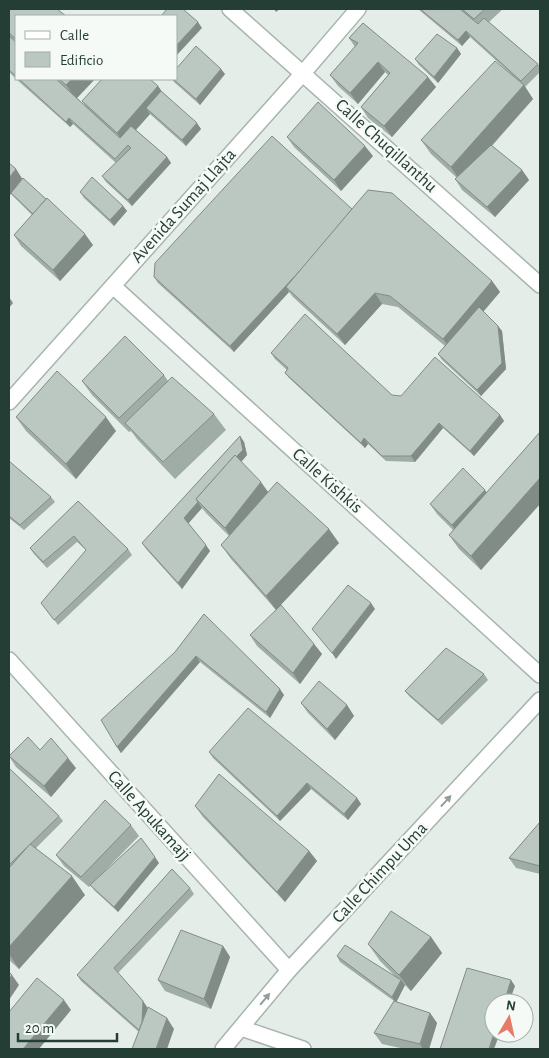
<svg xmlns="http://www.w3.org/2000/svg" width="549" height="1058" viewBox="0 0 549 1058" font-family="'Alegreya Sans',sans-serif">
<rect width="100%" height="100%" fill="#e5ede9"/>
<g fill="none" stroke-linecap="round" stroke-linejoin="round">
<g stroke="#a8b5af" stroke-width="18">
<g id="minor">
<path d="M230,9L540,285"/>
<path d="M113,286L540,675"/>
<path d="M9,402L304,72L358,9"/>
<path d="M9,660L289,970"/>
<path d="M241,1028L303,1049"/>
<path d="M223,1049L289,970L540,700"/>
</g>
</g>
<use href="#minor" stroke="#fff" stroke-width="15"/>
</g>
<g fill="#a0aca6">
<path d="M9,9L16,16V79L9,72Z"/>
<path d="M418,9H503L489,22L538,64L540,67V72L525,87L524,85L533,99L492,146L522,170L529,180L495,217L462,190L455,179L457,178L431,154L421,140L521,83L470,37L462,46Z"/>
<path d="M363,23L436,87L392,137L368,118L361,107L388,75L385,72L358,104L338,86L330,75L355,47L349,38Z"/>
<path d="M457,48L461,54L438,83L419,65L415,59Z"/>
<path d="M225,74L200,105L174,82L172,79Z"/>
<path d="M16,79H95L77,98L86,106L82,101L158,86L161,91L201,129L186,146L150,114L136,130L167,157L171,163L132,206L106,182L102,176L116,163L73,124L70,127Z"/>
<path d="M287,137L373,156L341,191L294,147Z"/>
<path d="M9,163L16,169L22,179L93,245L60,281L21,246L14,235L32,215L11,194L9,196Z"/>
<path d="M80,192L123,206L127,211L114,226L84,198Z"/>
<path d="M352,209L492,281L500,292L483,311L498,326L502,331L506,369L481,396L442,360L438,354L445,346L398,307L382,304L345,345L293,297L289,292L234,352L158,283L154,277Z"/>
<path d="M271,353L392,395L500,415L504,421L474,456L443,428L415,462L386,461L368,444L365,448L289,378L285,373L287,370L275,359Z"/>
<path d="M164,375L168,381L214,414L226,430L175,479L137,439L131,431L129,432L92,395L82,381Z"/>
<path d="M16,417L116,431L76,479L26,431Z"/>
<path d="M540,432V504L481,570L459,549L449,535L453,530L437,514L430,504L487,492Z"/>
<path d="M240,436L244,442L247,455L241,462L268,492L339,543L276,610L231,559L221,545L229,536L206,513L202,508L188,523L210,551L182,589L146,549L142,543Z"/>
<path d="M9,461L51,497L55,502L24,530L9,518Z"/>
<path d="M78,501L128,549L132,555L58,625L45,608L86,550L77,542L47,568L34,554L30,548Z"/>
<path d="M204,614L284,695L270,718L200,662L121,753L117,747L175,652Z"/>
<path d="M250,635L314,644L322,654L300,684L257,646Z"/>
<path d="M484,674L488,680L442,725L409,696L405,691Z"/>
<path d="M301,703L347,705L354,716L335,740L308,713Z"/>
<path d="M40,750L76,768L51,797L16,767L9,756Z"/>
<path d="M209,752L357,798L361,804L348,820L311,789L280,821L213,758Z"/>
<path d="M9,768L59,816L63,821L36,848L85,895L19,969L9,960Z"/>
<path d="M195,806L309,851L317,861L285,902L203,817Z"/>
<path d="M540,822V874L516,868L509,858Z"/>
<path d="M131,825L139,836L96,880L159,863L118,912L94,890L91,885L89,887L64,866L56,855Z"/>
<path d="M190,888L194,894L118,973L147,1007V1010L174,1029L139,1032L81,981L77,975Z"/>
<path d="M431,937L442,953L411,991L405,985L396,1002L430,1013L437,1023L429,1049H405L382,1044L374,1033L394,1001L340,962L337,956L396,977L380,961L368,944Z"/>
<path d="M223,946L230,957L211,1009L165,991L158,980Z"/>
</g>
<g fill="#828c87">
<path d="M274,9H280L276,12Z"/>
<path d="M198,22L202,28L176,56V46Z"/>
<path d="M466,31L470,37L462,46L458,40Z"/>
<path d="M457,48L461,54L438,83L434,77Z"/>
<path d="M378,62L385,72L358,104L350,93Z"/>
<path d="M221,69L225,74L200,105L196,99Z"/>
<path d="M428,77L436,87L392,137L384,126Z"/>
<path d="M72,79H95L76,99L66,85Z"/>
<path d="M524,85L533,99L460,181L451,167Z"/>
<path d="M158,86L165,96L146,108L150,114L124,143L117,133Z"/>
<path d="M69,118L73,124L70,127L66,122Z"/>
<path d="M197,123L201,129L186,146L182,140Z"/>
<path d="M365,146L373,156L341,191L334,180Z"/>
<path d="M167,157L171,163L132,206L128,200Z"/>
<path d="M16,169L23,180L9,196V178Z"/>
<path d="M522,170L529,180L495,217L487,207Z"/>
<path d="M123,206L127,211L114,226L110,220Z"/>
<path d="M354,211L286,287L289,292L234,352L230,346Z"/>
<path d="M85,234L93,245L60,281L53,270Z"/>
<path d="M492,281L500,292L451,350L443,339Z"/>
<path d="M375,293L382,304L345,345L337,334Z"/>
<path d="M9,297L13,303L9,308Z"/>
<path d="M498,326L502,331L506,369L481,396L477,390Z"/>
<path d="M500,415L504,421L474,456L470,451Z"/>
<path d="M106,417L116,431L76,479L66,464Z"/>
<path d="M439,423L443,428L415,462L411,456Z"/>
<path d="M240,436L244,442L247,455L203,506Z"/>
<path d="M364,438L368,444L365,448L361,443Z"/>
<path d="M540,478V504L481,570L471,556Z"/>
<path d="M261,482L271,496L234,542L225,528Z"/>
<path d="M485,490L492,500L459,536L452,525Z"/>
<path d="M198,502L202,508L188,524L184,518Z"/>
<path d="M329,529L339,543L276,610L266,596Z"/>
<path d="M206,545L210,551L182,589L178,583Z"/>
<path d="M371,603L375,609L336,659L332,653Z"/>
<path d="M314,644L322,654L300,684L293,673Z"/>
<path d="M196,656L200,662L121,753L117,747Z"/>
<path d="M280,689L284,695L270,718L266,712Z"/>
<path d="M347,705L354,716L335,740L327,729Z"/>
<path d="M68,758L76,768L51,797L44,786Z"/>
<path d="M307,783L311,789L280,821L277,816Z"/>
<path d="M357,798L361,804L348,820L344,814Z"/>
<path d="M309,851L317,861L285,902L277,892Z"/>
<path d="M155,857L159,863L118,912L114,907Z"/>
<path d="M72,876L85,895L19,969L9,954V947Z"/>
<path d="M431,937L442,953L411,991L399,975Z"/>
<path d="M223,946L230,957L211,1009L204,999Z"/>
<path d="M12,975L19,985L9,1000V979Z"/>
<path d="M401,980L405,985L396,1003L392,997Z"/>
<path d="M511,980L515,986L509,1003H504Z"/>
<path d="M64,1000L71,1010L39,1049H23Z"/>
<path d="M143,1001L147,1007L146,1038L142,1032Z"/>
<path d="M430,1013L437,1023L429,1049H423L420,1044Z"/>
<path d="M167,1018L174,1029L167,1049H156Z"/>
<path d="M494,1033H500L494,1049H489Z"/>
</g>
<g fill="#bac8c1" stroke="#828c87">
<path d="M9,9H57L66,16H16V39L9,33Z"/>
<path d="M167,9H183L198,22L176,46V16H161Z"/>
<path d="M420,9H460L478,24L484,18L538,64L521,81L466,31L458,40Z"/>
<path d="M462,9H485L474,19Z"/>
<path d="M363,23L428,77L384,126L361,107L390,73L378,62L350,93L330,75L358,43L349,38Z"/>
<path d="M437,34L457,48L434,77L415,59Z"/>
<path d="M9,36L16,42V76L9,70Z"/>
<path d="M196,46L221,69L196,99L173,79H176V69Z"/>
<path d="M495,61L524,85L451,167L421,140Z"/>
<path d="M19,79H56L120,138L131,126L167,157L128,200L102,176L131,148L128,145L115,159L69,118L66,122Z"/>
<path d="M59,79H72L66,85Z"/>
<path d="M102,79H150L158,86L117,133L82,101Z"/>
<path d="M161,91L197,123L182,140L146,108Z"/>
<path d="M318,102L365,146L334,180L287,137Z"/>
<path d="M272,136L352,209L307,263L230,346L154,277L155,263Z"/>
<path d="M491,145L522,170L487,207L455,179Z"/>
<path d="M9,163L16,169L9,178Z"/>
<path d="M92,177L123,206L110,220L80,192Z"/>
<path d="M23,178L46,199L33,214L11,193Z"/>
<path d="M368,190L392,193L492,281L443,339L390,296L375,293L337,334L286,287Z"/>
<path d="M47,198L85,234L53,270L14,235Z"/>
<path d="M479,307L498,326L502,363L477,390L438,354Z"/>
<path d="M305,314L392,395L401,396L435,357L500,415L470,451L439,423L411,456H382L364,438L361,443L285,373L288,368L271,353Z"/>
<path d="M125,336L164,375L119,418L82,381Z"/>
<path d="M57,371L106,417L66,464L16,417Z"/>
<path d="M172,377L214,414L163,462L125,423Z"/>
<path d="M540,432V478L471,556L449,535Z"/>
<path d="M240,436L243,450L236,457L235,455L196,499L198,502L184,518L206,545L178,583L142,543Z"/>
<path d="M235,455L261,482L225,528L196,499Z"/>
<path d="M9,461L51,497L20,525L9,516Z"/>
<path d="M463,468L485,490L452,525L430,504Z"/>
<path d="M277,482L329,529L266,596L221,545Z"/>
<path d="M78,501L128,549L54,620L41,603L86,550L74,536L43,562L30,548Z"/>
<path d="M348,585L371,603L332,653L312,629Z"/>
<path d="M281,605L314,644L293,673L250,635Z"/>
<path d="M204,614L280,689L266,712L196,656L117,747L101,720L175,652Z"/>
<path d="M446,648L484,674L438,720L405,691Z"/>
<path d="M319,681L347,705L327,729L301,703Z"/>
<path d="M248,708L357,798L344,814L307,783L277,816L209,752Z"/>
<path d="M28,737L40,750L51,738L68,758L44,786L9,756Z"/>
<path d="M9,768L59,816L9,865Z"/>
<path d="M219,774L309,851L277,892L195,806Z"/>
<path d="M105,800L131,825L81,877L56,855Z"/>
<path d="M540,822V866L509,858Z"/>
<path d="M141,838L155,857L114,907L90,885Z"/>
<path d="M30,844L72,876L9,947V868Z"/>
<path d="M172,869L190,888L114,968L143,1001L142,1022L139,1030L77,975Z"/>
<path d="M391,911L431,937L399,975L368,944Z"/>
<path d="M181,930L223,946L204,999L158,980Z"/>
<path d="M345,945L401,980L392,997L337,956Z"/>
<path d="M467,968L511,980L504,1003H494V1033L489,1049H440Z"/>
<path d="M9,972L12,975L9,979Z"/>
<path d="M37,978L64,1000L23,1049H9V1012Z"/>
<path d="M394,1001L430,1013L420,1044L374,1033Z"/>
<path d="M148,1007L167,1018L156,1049H132Z"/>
</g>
<defs><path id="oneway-solid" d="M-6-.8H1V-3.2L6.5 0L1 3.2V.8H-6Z" transform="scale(1.25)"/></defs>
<g fill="#929e9a">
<use href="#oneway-solid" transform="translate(446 801) rotate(-47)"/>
<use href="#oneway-solid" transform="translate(265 999) rotate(-50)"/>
</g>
<g text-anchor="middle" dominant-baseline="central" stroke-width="5" stroke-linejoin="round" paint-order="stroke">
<g font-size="18" fill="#253e35" stroke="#f5faf7">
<text transform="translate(386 146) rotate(42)">Calle Chuqillanthu</text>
<text transform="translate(184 206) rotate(-48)">Avenida Sumaj Llajta</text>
<text transform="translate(327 481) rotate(42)">Calle Kishkis</text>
<text transform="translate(149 816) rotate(48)">Calle Apukamajj</text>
<text transform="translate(380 873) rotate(-47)">Calle Chimpu Uma</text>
</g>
</g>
<rect width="549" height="1058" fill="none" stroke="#253e35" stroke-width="20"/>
<rect x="15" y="15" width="162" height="65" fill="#f5faf7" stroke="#a2afa9"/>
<rect x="25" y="31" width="25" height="8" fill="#ffffff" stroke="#a2afa9"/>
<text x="60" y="40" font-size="15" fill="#253e35">Calle</text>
<rect x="25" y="52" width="25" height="15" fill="#bac8c1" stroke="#a2afa9"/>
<text x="60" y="65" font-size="15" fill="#253e35">Edificio</text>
<g transform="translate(509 1018) rotate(9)"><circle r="24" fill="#f5faf7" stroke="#a2afa9"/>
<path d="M0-4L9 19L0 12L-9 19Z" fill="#e77b69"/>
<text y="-8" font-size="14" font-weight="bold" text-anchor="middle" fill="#253e35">N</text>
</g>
<path d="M18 1033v8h99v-8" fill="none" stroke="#253e35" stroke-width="2.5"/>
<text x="25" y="1033" font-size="15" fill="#253e35" stroke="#f5faf7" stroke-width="4" paint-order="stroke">20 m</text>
</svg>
